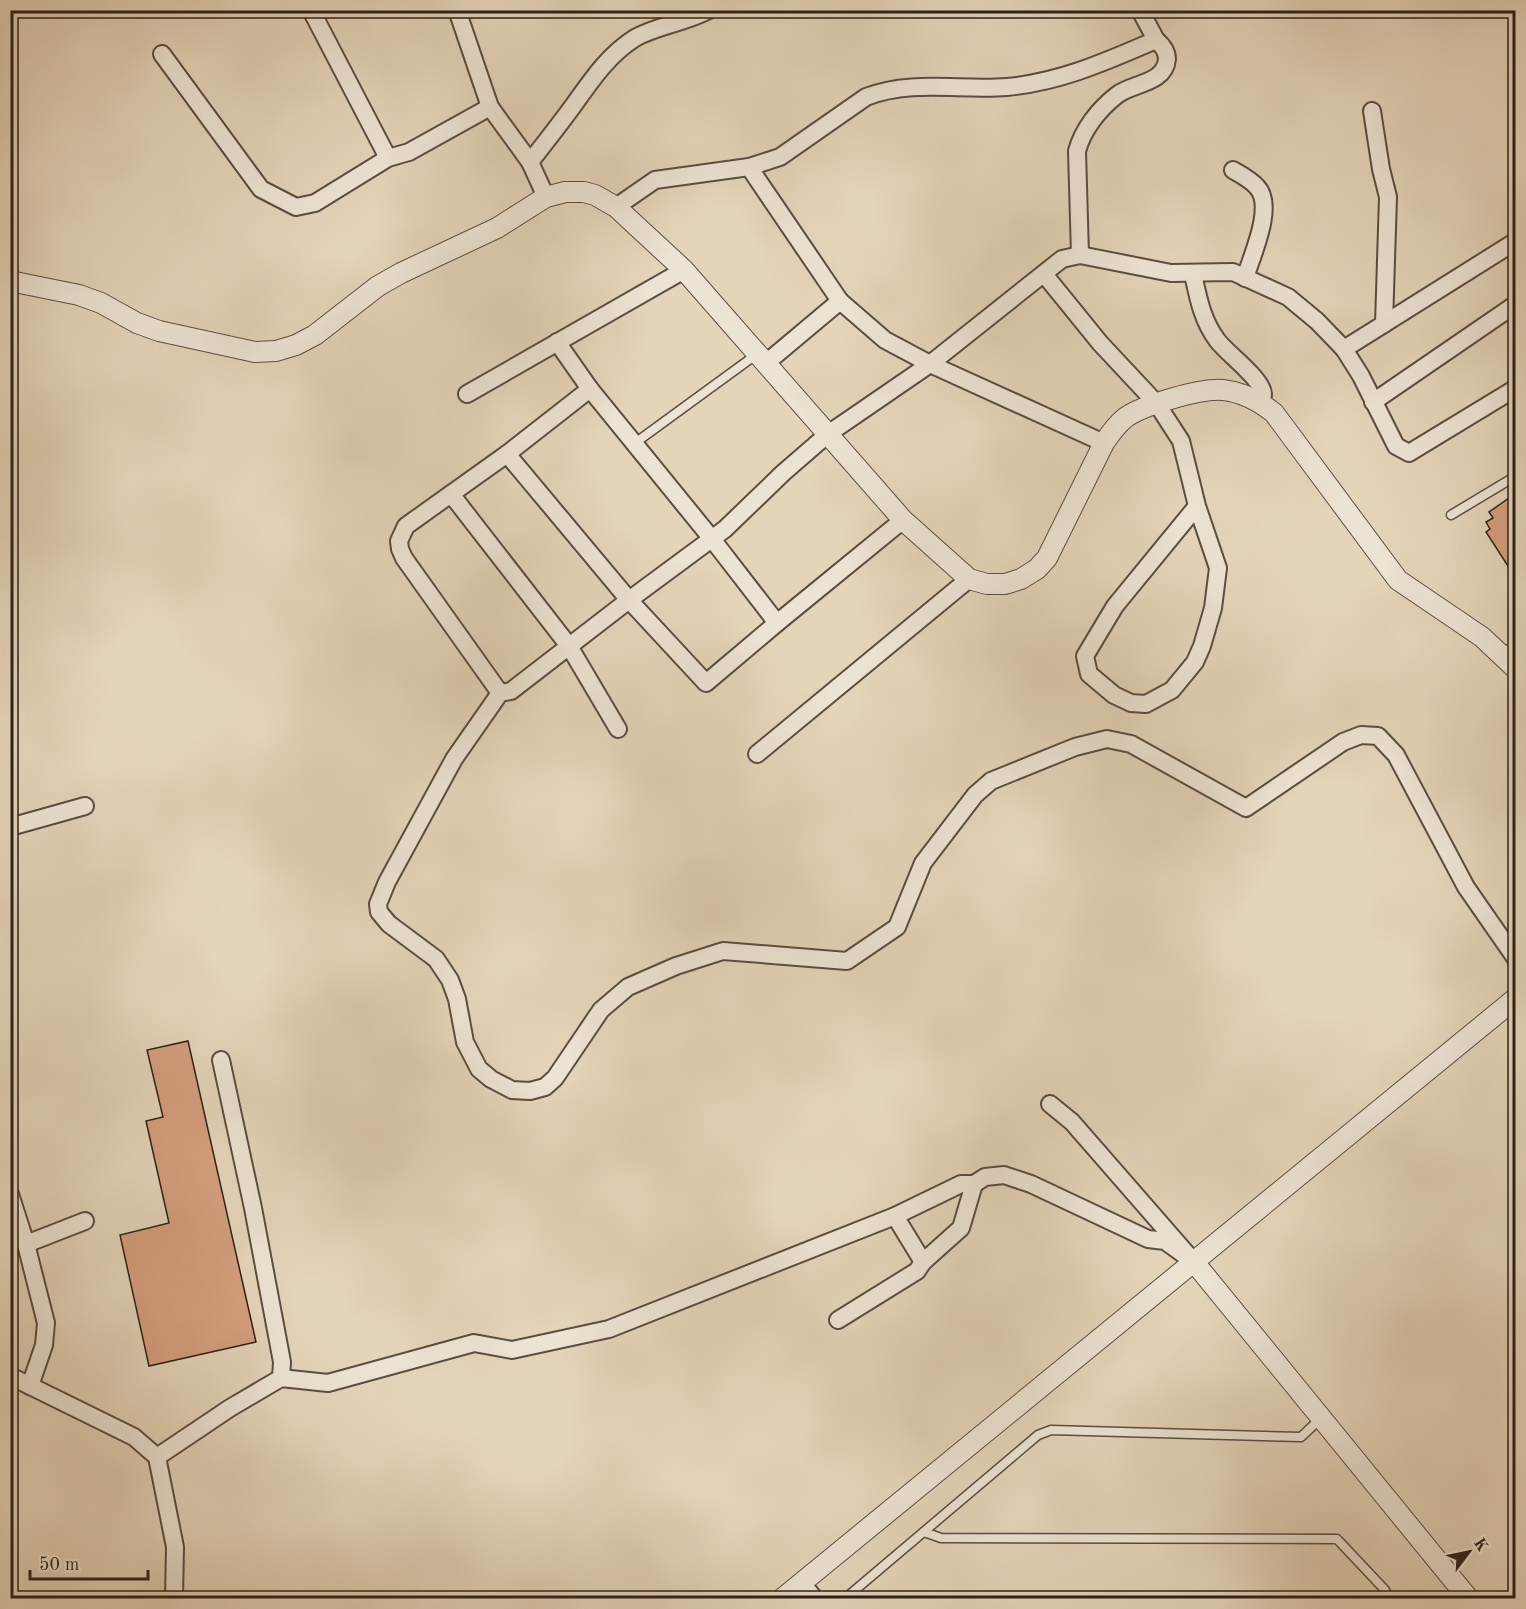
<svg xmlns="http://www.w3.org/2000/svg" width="1526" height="1609" viewBox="0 0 1526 1609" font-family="'Old Standard TT',serif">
<rect width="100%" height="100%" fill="#e4d4b9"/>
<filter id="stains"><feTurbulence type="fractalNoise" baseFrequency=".00333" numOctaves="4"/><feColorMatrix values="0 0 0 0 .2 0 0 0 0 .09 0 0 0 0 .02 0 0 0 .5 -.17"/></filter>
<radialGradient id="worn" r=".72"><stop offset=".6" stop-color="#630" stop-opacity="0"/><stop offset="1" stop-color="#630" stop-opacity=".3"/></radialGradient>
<g fill="#d49e7d" stroke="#2c2019" stroke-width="1.5">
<path d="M1509,498L1515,508V577L1486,532L1490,529L1486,522L1493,518L1489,512Z"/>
<path d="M188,1041L256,1342L149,1366L120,1235L169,1223L146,1121L163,1117L147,1050Z"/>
</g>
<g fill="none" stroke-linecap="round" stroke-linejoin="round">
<g stroke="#5a4d41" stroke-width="11">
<g id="service">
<path d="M635,443L757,354"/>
<path d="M1451,515L1516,476"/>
<path d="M1500,653L1516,646"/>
<path d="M924,1532L941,1538L1337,1539L1385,1590L1388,1598"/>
<path d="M849,1598L848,1596L1038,1435L1051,1430L1301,1437L1321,1418"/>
</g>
</g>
<g stroke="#5a4d41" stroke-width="20">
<g id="minor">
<path d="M311,10L388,158"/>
<path d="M457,10L490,107L530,162"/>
<path d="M162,54L261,189L296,207L315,203L388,158L409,152L490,107"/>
<path d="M1372,111L1381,169L1388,197L1384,324"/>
<path d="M749,167L840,301L885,340L930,364L1104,443"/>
<path d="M1233,170C1241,175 1251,180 1257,187C1275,206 1252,255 1245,278"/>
<path d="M546,197L530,162C545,143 559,125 573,106C591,81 608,55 635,38C658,25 685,23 709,10"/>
<path d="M616,207L655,180L749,167L780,157L866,97C912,79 960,91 1007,87C1061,82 1107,61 1156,40L1140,10"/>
<path d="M1516,246L1513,243L1344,349L1317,321L1288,297L1233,272L1171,273L1080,255L1062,259L930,364L828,434L783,473L725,529L629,600L511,691L500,693L454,759L387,882L378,904L379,912L389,924L436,959L450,980L457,999L465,1042L479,1069L491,1079L512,1090L530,1091L545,1087L555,1078L601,1010L628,987L676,966L723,951L847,961L897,927L923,863L975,795L991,781L1075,747L1107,739L1131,744L1246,808L1343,742L1361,735L1378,736L1396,755L1466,887L1516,959"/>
<path d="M1080,255L1077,151C1083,129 1099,109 1117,95C1132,83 1165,84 1167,59C1167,51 1162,45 1156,40"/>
<path d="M1044,274L1100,343L1157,404L1181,441L1197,506L1218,568L1213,608L1202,646L1195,662L1172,690L1146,704L1131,703L1114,695L1089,674L1085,656L1115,606L1197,506"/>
<path d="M1193,274C1198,297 1202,320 1217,340C1227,354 1262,378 1263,394C1263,395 1262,401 1261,403"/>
<path d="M557,342L590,389L712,539L777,623"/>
<path d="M1344,349L1361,376L1396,446L1409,453L1516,388"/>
<path d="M766,363L840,301"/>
<path d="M467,394L684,270"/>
<path d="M1373,402L1516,304"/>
<path d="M507,454L629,600L706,683L777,623L903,520"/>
<path d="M451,494L569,646L618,729"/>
<path d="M500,693L404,558L400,549L399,541L406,526L507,454L590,389"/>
<path d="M757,754L969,579"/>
<path d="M10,827L85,806"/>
<path d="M221,1060L253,1208L282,1362L281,1378"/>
<path d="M10,1194L26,1244L46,1323L44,1345L30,1386"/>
<path d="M895,1216L923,1262"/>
<path d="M26,1244L85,1221"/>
<path d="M838,1320L917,1271L923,1262L961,1228L974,1184"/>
<path d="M10,1376L134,1437L157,1457L175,1547L174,1598"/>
<path d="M157,1457L230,1408L281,1378L328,1383L474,1343L512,1350L609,1329L895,1216L961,1184H974L985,1177L1004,1175L1031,1184L1148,1239L1165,1241L1194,1262L1072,1122L1050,1104"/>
<path d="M802,1583L814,1598"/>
</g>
</g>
<g stroke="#5a4d41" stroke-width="22">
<g id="tertiary">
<path d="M10,281L79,295L101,303L137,323L159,331L255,352L276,351L296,345L315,335L378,286L401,273L497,228L546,197L565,192H584L595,195L616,207L684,270L903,520L969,579L987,584H1005L1021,579L1037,569L1047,558L1104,443C1110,434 1116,425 1125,418C1142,405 1202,388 1223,390C1243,392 1259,401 1274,413L1398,580L1482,637L1516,669"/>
<path d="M1194,1262L1468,1598"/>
<path d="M783,1598L1516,998"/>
</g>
</g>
<use href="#service" stroke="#ede3d2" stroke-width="8"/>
<use href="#minor" stroke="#ede3d2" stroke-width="16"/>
<use href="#tertiary" stroke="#ede3d2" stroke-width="20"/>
</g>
<rect width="1526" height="1609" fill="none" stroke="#e4d4b9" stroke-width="36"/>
<rect x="12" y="12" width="1502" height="1585" fill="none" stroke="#2c2019" stroke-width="3"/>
<rect x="18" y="18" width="1490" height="1573" fill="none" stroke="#2c2019" stroke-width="1.5"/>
<g transform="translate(1469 1552) rotate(58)" stroke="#ede3d2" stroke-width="4.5" paint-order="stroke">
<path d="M0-4.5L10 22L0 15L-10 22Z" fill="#2c2019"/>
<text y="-9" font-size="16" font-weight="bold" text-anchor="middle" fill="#2c2019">K</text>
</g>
<path d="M30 1570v9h118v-9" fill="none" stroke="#2c2019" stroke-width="3"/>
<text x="39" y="1570" font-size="18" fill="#2c2019" stroke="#ede3d2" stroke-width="4.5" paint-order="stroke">50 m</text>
<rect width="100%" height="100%" filter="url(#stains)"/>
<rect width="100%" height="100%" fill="url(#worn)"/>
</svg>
